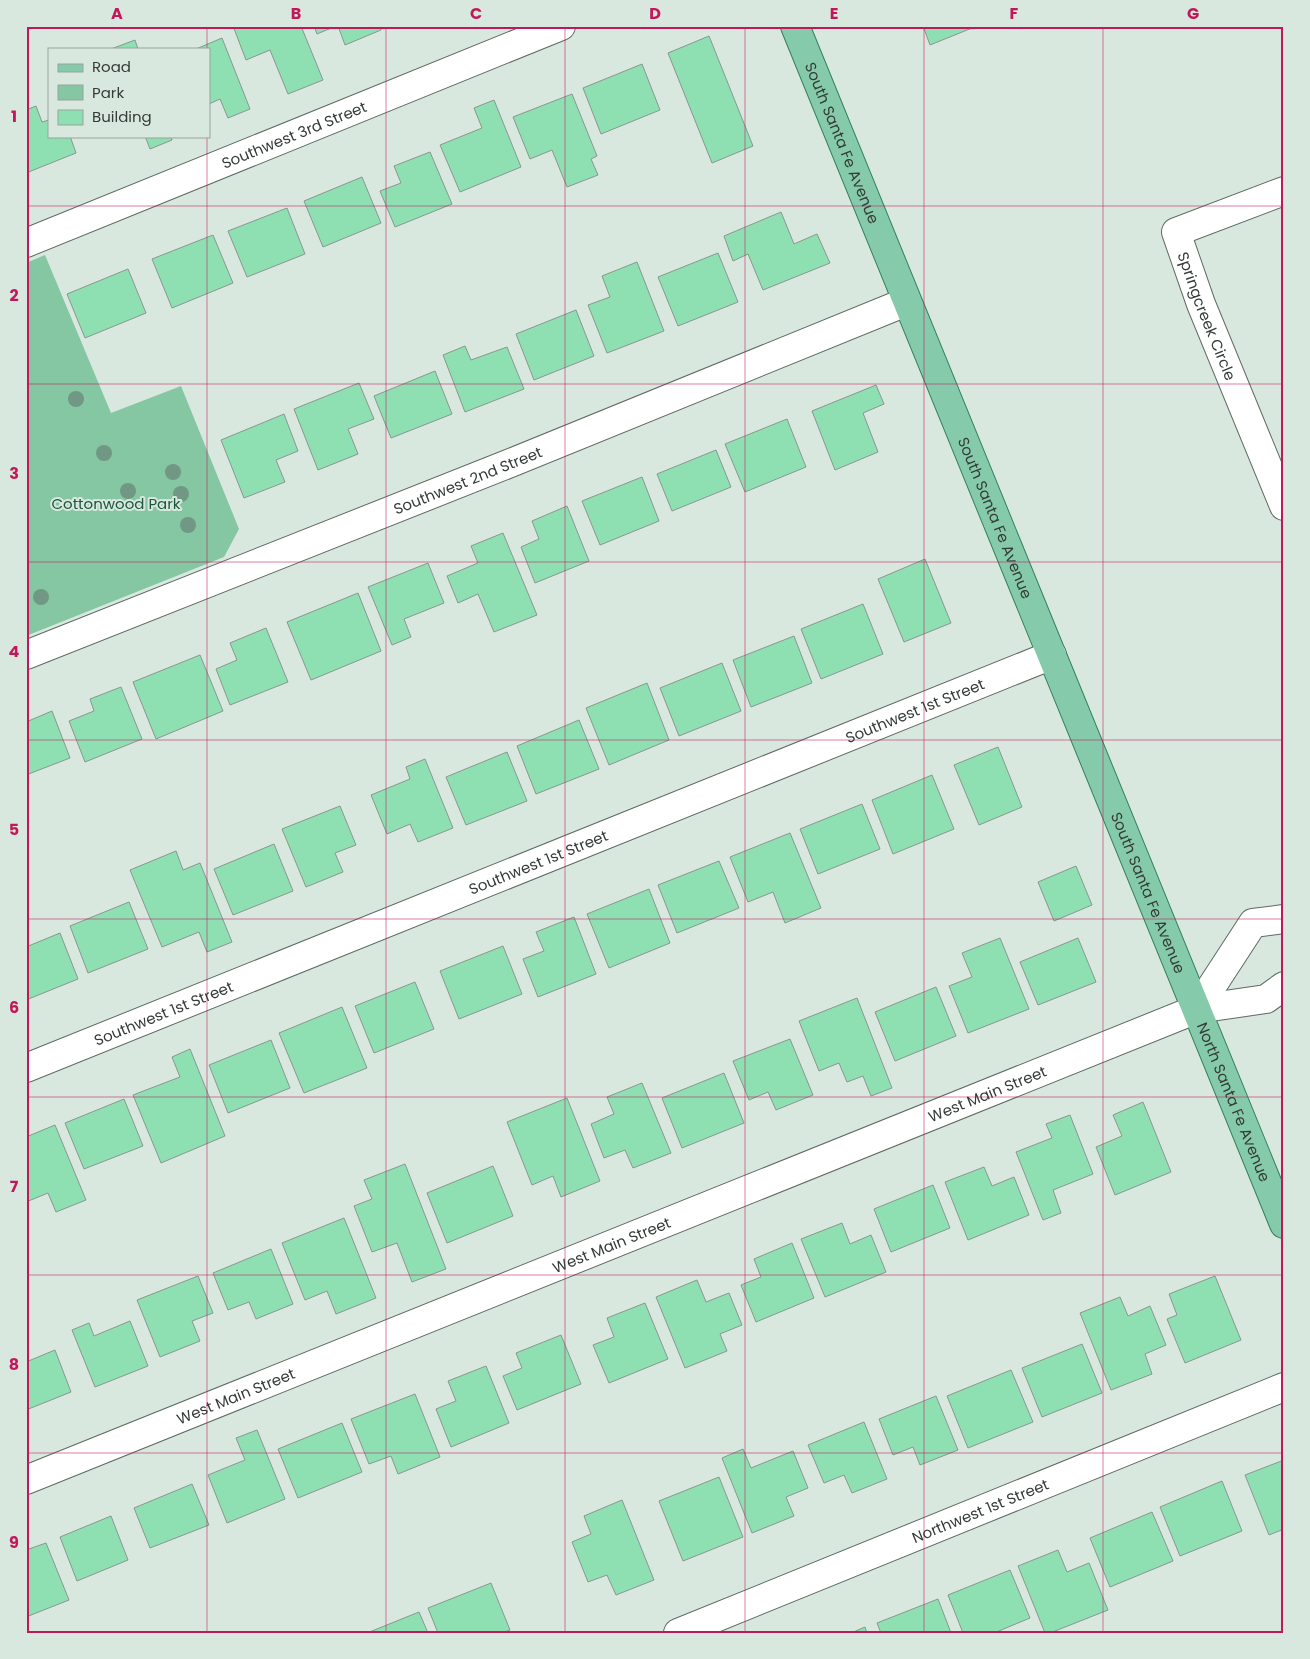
<svg xmlns="http://www.w3.org/2000/svg" width="1310" height="1659" viewBox="0 0 1310 1659" font-family="Poppins,sans-serif">
<rect width="100%" height="100%" fill="#d9e8de"/>
<path fill="#84c7a2" d="M45,255L111,413L181,386L239,529L224,557L26,636V263Z"/>
<g fill="#8ee0b3" stroke="#89978f">
<path d="M233,26H301L323,80L288,94L270,50L246,60Z"/>
<path d="M314,26H336L317,34Z"/>
<path d="M338,26H380L381,30L345,45Z"/>
<path d="M923,26H977L930,45Z"/>
<path d="M709,36L753,146L712,163L668,53Z"/>
<path d="M222,38L250,109L228,118L220,99L209,104V49H196Z"/>
<path d="M135,40L138,49H111Z"/>
<path d="M642,64L660,110L601,134L583,88Z"/>
<path d="M572,94L597,156L591,159L598,175L567,187L552,150L530,159L513,117Z"/>
<path d="M494,100L521,167L460,192L440,145L482,128L474,108Z"/>
<path d="M36,106L42,122L49,120V136H70L76,153L26,173V110Z"/>
<path d="M145,136H171L172,140L150,149Z"/>
<path d="M430,152L452,204L395,227L380,191L401,183L394,166Z"/>
<path d="M362,177L381,223L323,247L304,201Z"/>
<path d="M287,208L305,254L247,277L228,231Z"/>
<path d="M781,212L794,244L817,234L830,263L763,290L748,254L733,261L724,236Z"/>
<path d="M213,235L233,283L172,308L152,259Z"/>
<path d="M718,253L738,302L678,326L658,277Z"/>
<path d="M637,262L664,331L607,353L588,305L610,297L602,276Z"/>
<path d="M128,269L146,313L85,338L67,294Z"/>
<path d="M576,310L594,356L534,380L516,334Z"/>
<path d="M465,346L471,360L507,347L524,389L465,412L443,355Z"/>
<path d="M435,371L452,414L391,438L374,396Z"/>
<path d="M359,383L374,419L348,429L358,454L318,470L294,409Z"/>
<path d="M876,385L884,404L863,413L878,452L835,470L812,411Z"/>
<path d="M284,414L298,451L276,460L285,482L244,498L221,440Z"/>
<path d="M787,419L806,467L745,492L725,444Z"/>
<path d="M716,450L731,487L672,511L657,474Z"/>
<path d="M642,477L659,521L600,545L582,501Z"/>
<path d="M567,506L589,561L535,583L521,547L539,539L532,521Z"/>
<path d="M503,533L537,615L494,632L478,594L458,603L447,576L478,563L471,546Z"/>
<path d="M925,559L951,623L904,642L878,579Z"/>
<path d="M428,563L444,603L404,619L411,637L392,645L368,587Z"/>
<path d="M358,593L381,651L311,680L287,622Z"/>
<path d="M863,604L883,654L821,679L801,629Z"/>
<path d="M266,628L288,682L230,705L216,669L237,660L230,643Z"/>
<path d="M794,636L812,683L751,707L733,660Z"/>
<path d="M200,655L223,711L156,739L133,682Z"/>
<path d="M722,663L741,711L679,736L660,688Z"/>
<path d="M647,683L669,740L609,765L586,708Z"/>
<path d="M121,687L142,739L85,762L69,721L94,711L90,699Z"/>
<path d="M52,711L70,758L26,775V722Z"/>
<path d="M579,720L599,769L536,794L517,746Z"/>
<path d="M998,747L1022,807L979,825L954,765Z"/>
<path d="M507,752L527,801L466,825L446,777Z"/>
<path d="M425,759L453,828L418,842L410,824L387,834L371,795L410,779L406,767Z"/>
<path d="M932,775L954,829L893,854L872,800Z"/>
<path d="M862,804L880,849L818,874L800,829Z"/>
<path d="M340,806L356,845L335,853L343,872L306,887L282,829Z"/>
<path d="M790,833L821,908L785,923L773,892L748,902L730,857Z"/>
<path d="M274,844L293,891L233,915L214,869Z"/>
<path d="M176,851L183,870L200,863L232,942L207,952L199,932L162,947L130,870Z"/>
<path d="M719,861L739,908L677,933L658,885Z"/>
<path d="M1076,866L1092,905L1054,921L1038,882Z"/>
<path d="M649,889L670,943L609,968L587,914Z"/>
<path d="M129,902L148,949L88,973L70,926Z"/>
<path d="M574,917L596,974L538,997L523,959L544,951L536,932Z"/>
<path d="M60,933L78,979L26,1000V947Z"/>
<path d="M1000,938L1029,1009L968,1033L949,986L972,977L962,953Z"/>
<path d="M1078,938L1096,982L1038,1005L1020,962Z"/>
<path d="M503,946L522,994L459,1019L440,971Z"/>
<path d="M415,982L434,1029L374,1053L355,1006Z"/>
<path d="M936,987L956,1036L895,1061L875,1012Z"/>
<path d="M857,998L892,1088L871,1096L863,1076L847,1082L839,1063L819,1071L799,1021Z"/>
<path d="M342,1007L367,1068L304,1093L279,1033Z"/>
<path d="M790,1039L813,1095L776,1110L768,1092L749,1100L733,1061Z"/>
<path d="M271,1040L290,1088L228,1113L209,1065Z"/>
<path d="M190,1049L225,1136L161,1163L133,1095L180,1077L172,1057Z"/>
<path d="M724,1073L744,1123L682,1148L662,1098Z"/>
<path d="M642,1083L671,1153L633,1168L625,1150L604,1158L591,1124L614,1114L607,1097Z"/>
<path d="M567,1098L600,1181L561,1197L553,1176L532,1185L507,1122Z"/>
<path d="M124,1099L143,1146L84,1169L65,1123Z"/>
<path d="M1143,1102L1171,1172L1115,1195L1096,1147L1122,1136L1113,1115Z"/>
<path d="M1070,1115L1093,1174L1053,1190L1061,1213L1043,1220L1016,1152L1052,1138L1046,1124Z"/>
<path d="M55,1125L86,1200L56,1212L48,1193L26,1202V1137Z"/>
<path d="M405,1164L446,1269L412,1282L397,1243L372,1252L354,1206L372,1199L364,1180Z"/>
<path d="M493,1166L513,1216L447,1243L427,1193Z"/>
<path d="M984,1167L992,1186L1014,1177L1029,1215L968,1240L945,1182Z"/>
<path d="M933,1185L950,1228L891,1252L874,1209Z"/>
<path d="M344,1218L376,1298L336,1314L327,1291L305,1300L282,1243Z"/>
<path d="M842,1223L850,1244L871,1235L886,1272L825,1297L801,1239Z"/>
<path d="M792,1243L814,1298L756,1322L741,1285L761,1277L754,1259Z"/>
<path d="M271,1249L293,1304L256,1319L249,1302L228,1310L213,1273Z"/>
<path d="M198,1276L213,1313L192,1321L200,1341L160,1357L137,1300Z"/>
<path d="M1215,1276L1241,1340L1185,1363L1167,1319L1177,1315L1169,1294Z"/>
<path d="M697,1280L706,1302L729,1293L742,1325L720,1334L727,1351L685,1368L656,1297Z"/>
<path d="M1120,1297L1128,1316L1150,1306L1166,1345L1145,1354L1152,1374L1111,1390L1080,1313Z"/>
<path d="M645,1303L668,1359L609,1383L593,1345L614,1337L607,1318Z"/>
<path d="M130,1321L148,1366L95,1387L72,1330L89,1323L94,1336Z"/>
<path d="M561,1335L581,1384L517,1410L503,1376L522,1368L516,1353Z"/>
<path d="M1082,1344L1102,1393L1042,1417L1022,1368Z"/>
<path d="M55,1350L71,1392L26,1410V1362Z"/>
<path d="M486,1366L509,1423L451,1447L436,1409L456,1401L448,1381Z"/>
<path d="M1011,1370L1033,1422L968,1448L947,1396Z"/>
<path d="M415,1394L440,1457L398,1474L391,1456L369,1464L351,1419Z"/>
<path d="M936,1396L958,1450L920,1465L913,1447L893,1455L879,1419Z"/>
<path d="M864,1422L887,1479L852,1493L844,1475L824,1483L808,1445Z"/>
<path d="M342,1423L362,1472L298,1498L278,1449Z"/>
<path d="M257,1430L285,1499L227,1523L208,1475L245,1460L236,1438Z"/>
<path d="M743,1449L751,1468L793,1451L808,1488L786,1497L794,1516L752,1533L722,1458Z"/>
<path d="M1284,1460V1529L1269,1535L1245,1475Z"/>
<path d="M719,1477L743,1537L683,1561L659,1501Z"/>
<path d="M1222,1481L1242,1531L1180,1556L1160,1507Z"/>
<path d="M192,1484L209,1525L150,1548L134,1508Z"/>
<path d="M622,1500L654,1580L616,1595L607,1575L588,1582L572,1542L591,1534L584,1516Z"/>
<path d="M1152,1512L1173,1561L1110,1587L1090,1538Z"/>
<path d="M111,1516L128,1560L77,1581L60,1537Z"/>
<path d="M46,1543L69,1600L26,1617V1550Z"/>
<path d="M1058,1550L1067,1572L1089,1563L1108,1610L1050,1633H1045L1018,1566Z"/>
<path d="M1010,1570L1030,1618L994,1633H963L948,1595Z"/>
<path d="M491,1583L510,1630L502,1633H438L428,1608Z"/>
<path d="M938,1599L951,1633H881L877,1623Z"/>
<path d="M419,1612L428,1633H367Z"/>
<path d="M865,1627L867,1633H851Z"/>
</g>
<g fill="none" stroke-linecap="round" stroke-linejoin="round">
<g stroke="#5e6b63" stroke-width="30">
<g id="minor">
<path id="s1" d="M1284,191L1176,232L1201,304L1284,506"/>
<path id="s2" d="M26,243L561,26"/>
<path id="s3" d="M26,655L508,464L906,302"/>
<path d="M1197,1009L1253,923L1284,919"/>
<path id="s4" d="M26,1068L1052,655"/>
<path id="s5" d="M26,1480L1197,1009L1266,999L1284,986"/>
<path id="s6" d="M678,1633L1284,1387"/>
</g>
</g>
<g stroke="#34815d" stroke-width="30">
<g id="major">
<path id="s7" d="M795,26L1284,1224"/>
</g>
</g>
<use href="#minor" stroke="#fff" stroke-width="28"/>
<use href="#major" stroke="#85caaa" stroke-width="28"/>
</g>
<g fill="#709884">
<circle cx="76" cy="399" r="8"/>
<circle cx="104" cy="453" r="8"/>
<circle cx="173" cy="472" r="8"/>
<circle cx="128" cy="491" r="8"/>
<circle cx="181" cy="494" r="8"/>
<circle cx="188" cy="525" r="8"/>
<circle cx="41" cy="597" r="8"/>
</g>
<path fill="none" stroke="#c2185b" stroke-width="1" stroke-opacity="0.55" d="M207,26V49M386,26V1633M565,26V1633M745,26V1633M924,26V1633M1103,26V1633M207,136V1633M26,206H1284M26,384H1284M26,562H1284M26,740H1284M26,919H1284M26,1097H1284M26,1275H1284M26,1453H1284"/>
<g text-anchor="middle" dominant-baseline="central" stroke-width="4" stroke-linejoin="round" paint-order="stroke">
<g font-size="15" fill="#353b37" stroke="#d9e8de">
<text stroke="none"><textPath href="#s2" startOffset="289">Southwest 3rd Street</textPath></text>
<text stroke="none"><textPath href="#s7" startOffset="126">South Santa Fe Avenue</textPath></text>
<text stroke="none"><textPath href="#s1" startOffset="205">Springcreek Circle</textPath></text>
<text stroke="none"><textPath href="#s3" startOffset="475">Southwest 2nd Street</textPath></text>
<text stroke="none"><textPath href="#s7" startOffset="531">South Santa Fe Avenue</textPath></text>
<text stroke="none"><textPath href="#s4" startOffset="958">Southwest 1st Street</textPath></text>
<text stroke="none"><textPath href="#s4" startOffset="552">Southwest 1st Street</textPath></text>
<text stroke="none"><textPath href="#s7" startOffset="936">South Santa Fe Avenue</textPath></text>
<text stroke="none"><textPath href="#s4" startOffset="148">Southwest 1st Street</textPath></text>
<text stroke="none"><textPath href="#s5" startOffset="1036">West Main Street</textPath></text>
<text stroke="none"><textPath href="#s7" startOffset="1162">North Santa Fe Avenue</textPath></text>
<text stroke="none"><textPath href="#s5" startOffset="631">West Main Street</textPath></text>
<text stroke="none"><textPath href="#s5" startOffset="226">West Main Street</textPath></text>
<text stroke="none"><textPath href="#s6" startOffset="326">Northwest 1st Street</textPath></text>
</g>
<g font-size="15" fill="#1a573b" stroke="#d9e8de">
<text x="116" y="503">Cottonwood Park</text>
</g>
</g>
<rect width="1310" height="1659" fill="none" stroke="#d9e8de" stroke-width="55"/>
<rect x="48" y="48" width="162" height="90" fill="#d9e8de" stroke="#97a39b"/>
<rect x="58" y="64" width="25" height="8" fill="#85caaa" stroke="#97a39b"/>
<text x="92" y="72" font-size="15" fill="#353b37">Road</text>
<rect x="58" y="85" width="25" height="15" fill="#84c7a2" stroke="#97a39b"/>
<text x="92" y="98" font-size="15" fill="#353b37">Park</text>
<rect x="58" y="110" width="25" height="15" fill="#8ee0b3" stroke="#97a39b"/>
<text x="92" y="122" font-size="15" fill="#353b37">Building</text>
<rect x="28" y="28" width="1254" height="1604" fill="none" stroke="#c2185b" stroke-width="2"/>
<g font-size="16" text-anchor="middle" font-weight="bold" fill="#c2185b">
<text x="117" y="19">A</text>
<text x="296" y="19">B</text>
<text x="476" y="19">C</text>
<text x="655" y="19">D</text>
<text x="834" y="19">E</text>
<text x="1014" y="19">F</text>
<text x="1193" y="19">G</text>
<text x="14" y="122">1</text>
<text x="14" y="301">2</text>
<text x="14" y="479">3</text>
<text x="14" y="657">4</text>
<text x="14" y="835">5</text>
<text x="14" y="1013">6</text>
<text x="14" y="1192">7</text>
<text x="14" y="1370">8</text>
<text x="14" y="1548">9</text>
</g>
</svg>
